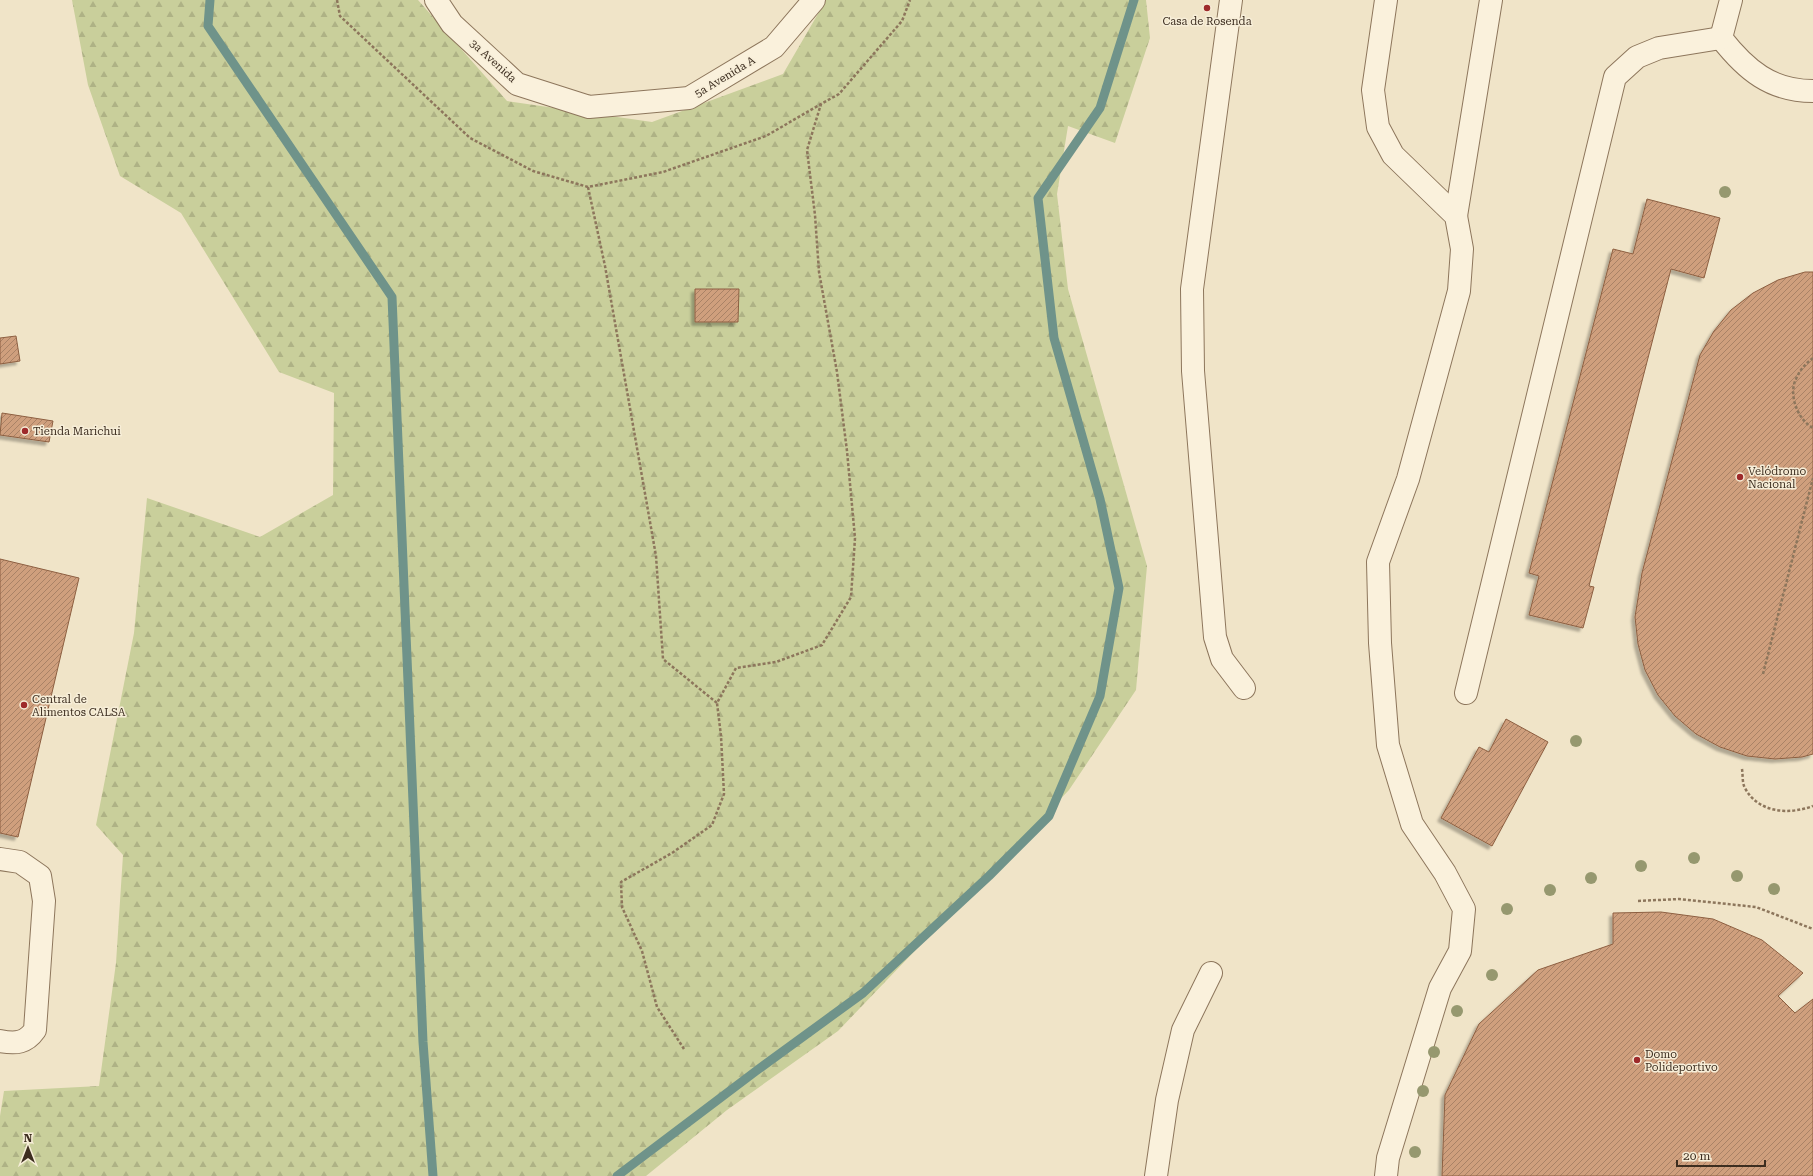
<svg xmlns="http://www.w3.org/2000/svg" width="1813" height="1176" viewBox="0 0 1813 1176" font-family="'Roboto Serif',serif">
<defs>
<pattern id="forest-firs" width="22" height="20" patternUnits="userSpaceOnUse"><rect width="22" height="20" fill="#c9cf9b"/><path d="M5 1l3.5 6h-7zM16 11l3.5 6h-7z" fill="#aeb285"/></pattern>
<pattern id="building-hatch" width="6" height="6" patternUnits="userSpaceOnUse"><rect width="6" height="6" fill="#cf9f7d"/><path d="M-1 1l2-2M0 6l6-6M5 7l2-2" fill="none" stroke="#a98266"/></pattern>
<filter id="shadow"><feDropShadow dx="-3.5" dy="3.5" stdDeviation="1" flood-color="#0004"/></filter>
</defs>
<rect width="100%" height="100%" fill="#f0e4c8"/>
<path fill="url(#forest-firs)" d="M72,0H418L507,101L652,122L783,74L826,0H1146L1150,38L1115,143L1068,126L1057,194L1068,289L1147,566L1136,690L1069,790L838,1031L727,1110L646,1176H0V1116L4,1091L99,1086L116,963L123,855L96,825L134,633L147,498L260,537L333,495L334,393L279,372L181,213L120,176L88,85Z"/>
<g fill="none" stroke-linecap="round" stroke-linejoin="round">
<g stroke="#6f938a" stroke-width="9">
<path d="M210,0L208,26L392,297L423,1042L433,1176"/>
<path d="M617,1176L756,1071L863,993L989,876L1049,816L1100,696L1119,588L1100,499L1054,338L1038,198L1100,108L1134,0"/>
</g>
</g>
<g fill="url(#building-hatch)" stroke="#8d5f41" filter="url(#shadow)">
<path d="M1647,199L1720,218L1704,278L1671,269L1589,586L1594,587L1583,628L1529,615L1539,576L1529,573L1613,249L1633,254Z"/>
<path d="M1805,272H1813V754L1802,757L1775,759L1747,756L1720,747L1696,734L1675,716L1658,695L1645,670L1638,644L1635,617L1642,573L1700,355L1714,331L1731,310L1753,293L1778,280Z"/>
<path d="M695,289H739L738,322H695Z"/>
<path d="M16,336L20,361L0,364V338Z"/>
<path d="M2,413L53,421L49,442L0,435Z"/>
<path d="M0,559L79,578L18,837L0,833Z"/>
<path d="M1506,719L1548,742L1492,846L1441,818L1479,747L1489,752Z"/>
<path d="M1661,912L1713,919L1762,940L1803,973L1778,996L1795,1013L1813,999V1176H1442L1445,1095L1479,1024L1538,970L1613,944V913Z"/>
</g>
<g fill="none" stroke-linecap="round" stroke-linejoin="round">
<g stroke="#8d765c" stroke-width="24">
<g id="minor">
<path d="M436,0L452,24L517,84L589,107L689,98L774,47L814,0"/>
<path d="M1231,0L1192,289L1193,371L1215,637L1222,659L1244,688"/>
<path d="M1731,0L1721,38C1746,70 1771,91 1813,91"/>
<path d="M1456,216L1491,0"/>
<path d="M1466,693L1615,77L1637,57L1659,48L1721,38"/>
<path d="M0,859L20,862L40,876L44,901L35,1030C26,1043 16,1044 0,1041"/>
<path d="M1156,1176L1167,1100L1183,1030L1211,973"/>
<path d="M1386,1176L1388,1158L1440,988L1460,951L1464,909L1445,873L1412,824L1388,745L1380,643L1378,562L1408,479L1459,291L1462,249L1456,216L1393,155L1378,127L1373,90L1386,0"/>
</g>
</g>
<g stroke="#8d765c" stroke-width="2.5" stroke-dasharray="3 2" stroke-linecap="butt">
<path d="M337,0L340,16L470,138L533,171L588,187L663,172L766,136L821,104L839,94L902,21L910,0"/>
<path d="M588,187L605,266L656,556L663,659L717,703"/>
<path d="M1813,358C1805,364 1800,370 1796,379C1788,395 1798,420 1813,428"/>
<path d="M1763,674L1813,478"/>
<path d="M1742,769C1743,775 1742,783 1745,788C1758,813 1789,815 1813,806"/>
<path d="M1638,901L1679,899L1756,907L1813,929"/>
<path d="M684,1049L657,1007L642,951L622,907L621,882L672,853L712,825L724,794L721,736L717,703L736,668L776,662L822,645L851,597L855,538L847,451L837,372L819,272L815,215L807,150L821,104"/>
</g>
<use href="#minor" stroke="#faf1dc" stroke-width="22"/>
</g>
<g fill="#96986f">
<circle cx="1725" cy="192" r="6"/>
<circle cx="1576" cy="741" r="6"/>
<circle cx="1694" cy="858" r="6"/>
<circle cx="1641" cy="866" r="6"/>
<circle cx="1737" cy="876" r="6"/>
<circle cx="1591" cy="878" r="6"/>
<circle cx="1774" cy="889" r="6"/>
<circle cx="1550" cy="890" r="6"/>
<circle cx="1507" cy="909" r="6"/>
<circle cx="1492" cy="975" r="6"/>
<circle cx="1457" cy="1011" r="6"/>
<circle cx="1434" cy="1052" r="6"/>
<circle cx="1423" cy="1091" r="6"/>
<circle cx="1415" cy="1152" r="6"/>
</g>
<g fill="#9e2a2b" stroke="#f7eed8" stroke-width="1.5">
<circle cx="1207" cy="8" r="4"/>
<circle cx="25" cy="431" r="4"/>
<circle cx="1740" cy="477" r="4"/>
<circle cx="24" cy="705" r="4"/>
<circle cx="1637" cy="1060" r="4"/>
</g>
<g text-anchor="middle" dominant-baseline="central" stroke-width="3" stroke-linejoin="round" paint-order="stroke">
<g font-size="11" fill="#3d2e20" stroke="#f7eed8" text-anchor="start">
<text x="1207" y="21" text-anchor="middle">Casa de Rosenda</text>
<text x="33" y="431">Tienda Marichui</text>
<text x="1748" y="471">Velódromo<tspan x="1748" dy="13">Nacional</tspan></text>
<text x="32" y="699">Central de<tspan x="32" dy="13">Alimentos CALSA</tspan></text>
<text x="1645" y="1054">Domo<tspan x="1645" dy="13">Polideportivo</tspan></text>
</g>
<g font-size="11" fill="#3d2e20" stroke="#f7eed8">
<text transform="translate(493 61) rotate(42)">3a Avenida</text>
<text transform="translate(725 77) rotate(-31)">5a Avenida A</text>
</g>
</g>
<g transform="translate(28 1148)" stroke="#f7eed8" stroke-width="3" paint-order="stroke">
<path d="M0-3L7 15L0 10L-7 15Z" fill="#3d2e20"/>
<text y="-6" font-size="11" font-weight="bold" text-anchor="middle" fill="#3d2e20">N</text>
</g>
<path d="M1677 1160v6h88v-6" fill="none" stroke="#3d2e20" stroke-width="2"/>
<text x="1683" y="1160" font-size="12" fill="#3d2e20" stroke="#f7eed8" stroke-width="3" paint-order="stroke">20 m</text>
</svg>
